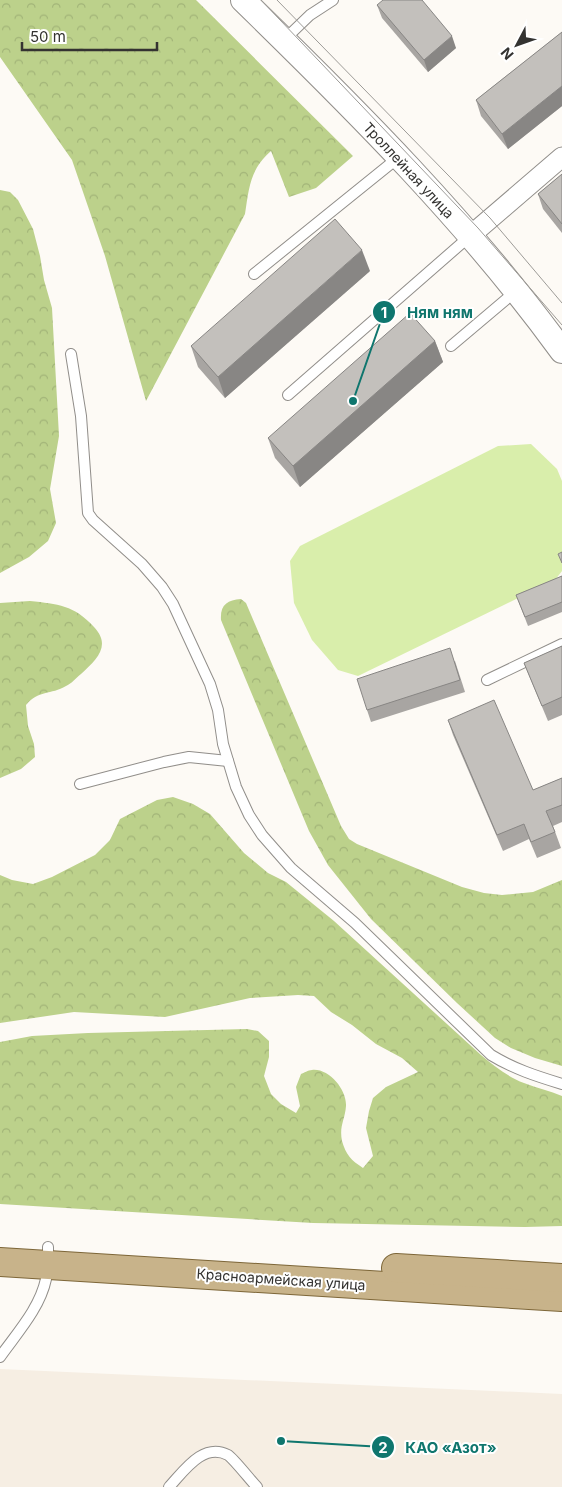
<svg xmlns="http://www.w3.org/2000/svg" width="562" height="1487" viewBox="0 0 562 1487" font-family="Inter,sans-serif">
<defs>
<pattern id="forest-crowns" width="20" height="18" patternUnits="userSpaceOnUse" patternTransform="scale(1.25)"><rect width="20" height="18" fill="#bcd18b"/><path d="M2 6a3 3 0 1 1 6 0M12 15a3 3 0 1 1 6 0" fill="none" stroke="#a2b478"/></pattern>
</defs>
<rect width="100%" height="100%" fill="#fdfaf5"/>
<path fill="#f6eee3" d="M0,1369L562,1394V1487H0Z"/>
<g fill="url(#forest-crowns)">
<path d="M0,0H196L353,156L316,188L289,197L271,151C250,169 249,188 245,214L146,401L105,256L72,160L0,57Z"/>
<path d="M0,190L10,192L18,200L33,229L40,256L44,280L52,308L59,436L50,489L56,523L48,541L29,557L0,573Z"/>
<path d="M241,599L246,603L341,826L349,839L357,844L462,887L484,893L502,895L533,892L562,880V1066L535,1058L511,1048L495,1038L457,1003L371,919L328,865L309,831L221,620C220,605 227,600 241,599Z"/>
<path d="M30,601C58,604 74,605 94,627C112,646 96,660 81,674C76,678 71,684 66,686C51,695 38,690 26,705L28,726L34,744L35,757L21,769L0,778V603Z"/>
<path d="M173,797L193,804L210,814L244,853L268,873L286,882L334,921L481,1055C494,1066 508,1077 524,1083C537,1088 550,1091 562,1096V1226L525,1227L313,1223L0,1204V1042L32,1036L88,1033L247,1029L258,1031L269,1041V1057L264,1076L271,1094L281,1104L296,1113L300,1106L296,1087L301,1074C304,1073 308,1070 312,1070C329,1068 347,1090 346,1106C345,1120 339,1126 342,1141C346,1155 351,1160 363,1168L373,1156L366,1128L369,1111L373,1098L386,1087L418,1072L402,1058L376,1044L352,1025L331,1012L314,996L298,995L250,998L165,1017L74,1012L0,1023V875L12,880L33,884L52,877L95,855L110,840L120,819L157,800Z"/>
</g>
<path fill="#d9eeab" d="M531,444L557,469L562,481V571L555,580L358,676L338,670L312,640L294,603L290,561L300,546L498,446Z"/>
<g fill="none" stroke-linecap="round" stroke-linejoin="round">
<g stroke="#918e8a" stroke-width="12">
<g id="service">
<path d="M284,40L310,15L333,0"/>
<path d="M254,274L399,157"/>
<path d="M451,346L516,291"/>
<path d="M71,354L81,416L88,513L93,520L142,564L162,587L173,604L210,684L218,710L223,744L236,787L249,815L262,835L291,868L355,923L491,1055C514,1069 536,1076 562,1084"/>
<path d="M288,395L470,236"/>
<path d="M487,680L562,644"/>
<path d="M80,784L164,762L189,757L228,761"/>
<path d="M0,1357C17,1333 40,1308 46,1279C49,1268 48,1258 48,1247"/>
<path d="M169,1487C184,1471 203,1442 228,1455C234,1459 251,1481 257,1487"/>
</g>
</g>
<g stroke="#918e8a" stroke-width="21">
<path id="minor" d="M470,236L562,157"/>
</g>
<g stroke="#918e8a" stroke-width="26">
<path id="tertiary" d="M243,0C356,110 469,223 562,351"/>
</g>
<g stroke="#7d6638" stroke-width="30">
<g id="primary">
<path d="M0,1262L562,1297"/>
<path d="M396,1268L562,1278"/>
</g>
</g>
<use href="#service" stroke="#fff" stroke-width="10"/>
<use href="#minor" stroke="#fff" stroke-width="19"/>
<use href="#tertiary" stroke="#fff" stroke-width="24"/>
<use href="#primary" stroke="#c8b38a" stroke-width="28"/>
<g stroke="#9d9b97" stroke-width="1">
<path d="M261,0L478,228L562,325"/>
<path d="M277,0L490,218L562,303"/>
</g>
</g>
<g fill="#a8a5a2">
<path d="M377,5L456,48L428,72L382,18Z"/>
<path d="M562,32V106L508,149L481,116L476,100Z"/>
<path d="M562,174V233L543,209L538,194Z"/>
<path d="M370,271L225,398L198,367L191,346Z"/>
<path d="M435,341L443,362L300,487L275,458L268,438Z"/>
<path d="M562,576V612L528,626L516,595Z"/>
<path d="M562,646V715L548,721L530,678L524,663Z"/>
<path d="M455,661L465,692L371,722L367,710Z"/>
<path d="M448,720L533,790L562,778V822L553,826L561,848L537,858L529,839L503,851L453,735Z"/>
</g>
<g fill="#888684">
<path d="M452,36L456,48L428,72L424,60Z"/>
<path d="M562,86V106L508,149L502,134Z"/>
<path d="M362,250L370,271L225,398L218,377Z"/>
<path d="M435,341L443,362L300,487L293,466Z"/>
</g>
<g fill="#c3c0bc" stroke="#888684">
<path d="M383,0H422L452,36L424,60L377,5Z"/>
<path d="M562,32V86L502,134L476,100Z"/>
<path d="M562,174V224L538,194Z"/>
<path d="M335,219L362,250L218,377L191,346Z"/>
<path d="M410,313L435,341L293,466L268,438Z"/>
<path d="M562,552V563L558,554Z"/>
<path d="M562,576V602L525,617L516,595Z"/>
<path d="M562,646V697L542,706L524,663Z"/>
<path d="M450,648L460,680L367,710L357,679Z"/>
<path d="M494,700L533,790L562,778V805L546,811L555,832L531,842L524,824L497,835L448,720Z"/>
</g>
<g text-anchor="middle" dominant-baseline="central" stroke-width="4" stroke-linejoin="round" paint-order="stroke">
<g font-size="14" fill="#343331" stroke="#fff">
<text transform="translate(409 170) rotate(47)">Троллейная улица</text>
<text transform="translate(281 1279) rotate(4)">Красноармейская улица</text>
</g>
</g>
<path fill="none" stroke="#0f766e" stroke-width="2" d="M353 401L384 312M281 1441L383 1447"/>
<g fill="#0f766e" stroke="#fff" stroke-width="2">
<circle cx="353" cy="401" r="5"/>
<circle cx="281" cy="1441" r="5"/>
<circle cx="384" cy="312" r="12"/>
<circle cx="383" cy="1447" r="12"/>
</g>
<g font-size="15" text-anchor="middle" font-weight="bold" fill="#fff">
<text x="384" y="318">1</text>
<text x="383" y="1453">2</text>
</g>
<g font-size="15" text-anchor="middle" font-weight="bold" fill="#0f766e" stroke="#fff" stroke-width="4" stroke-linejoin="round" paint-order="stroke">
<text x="440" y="318">Ням ням</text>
<text x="451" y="1453">КАО «Азот»</text>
</g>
<g transform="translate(517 45) rotate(229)" stroke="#ffffff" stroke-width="4" paint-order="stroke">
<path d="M0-4L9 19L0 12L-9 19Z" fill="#343331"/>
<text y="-8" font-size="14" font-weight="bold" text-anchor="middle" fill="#343331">N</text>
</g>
<path d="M22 42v8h135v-8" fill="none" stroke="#343331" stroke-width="2.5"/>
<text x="30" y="42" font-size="15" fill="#343331" stroke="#ffffff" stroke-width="4" paint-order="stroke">50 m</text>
</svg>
